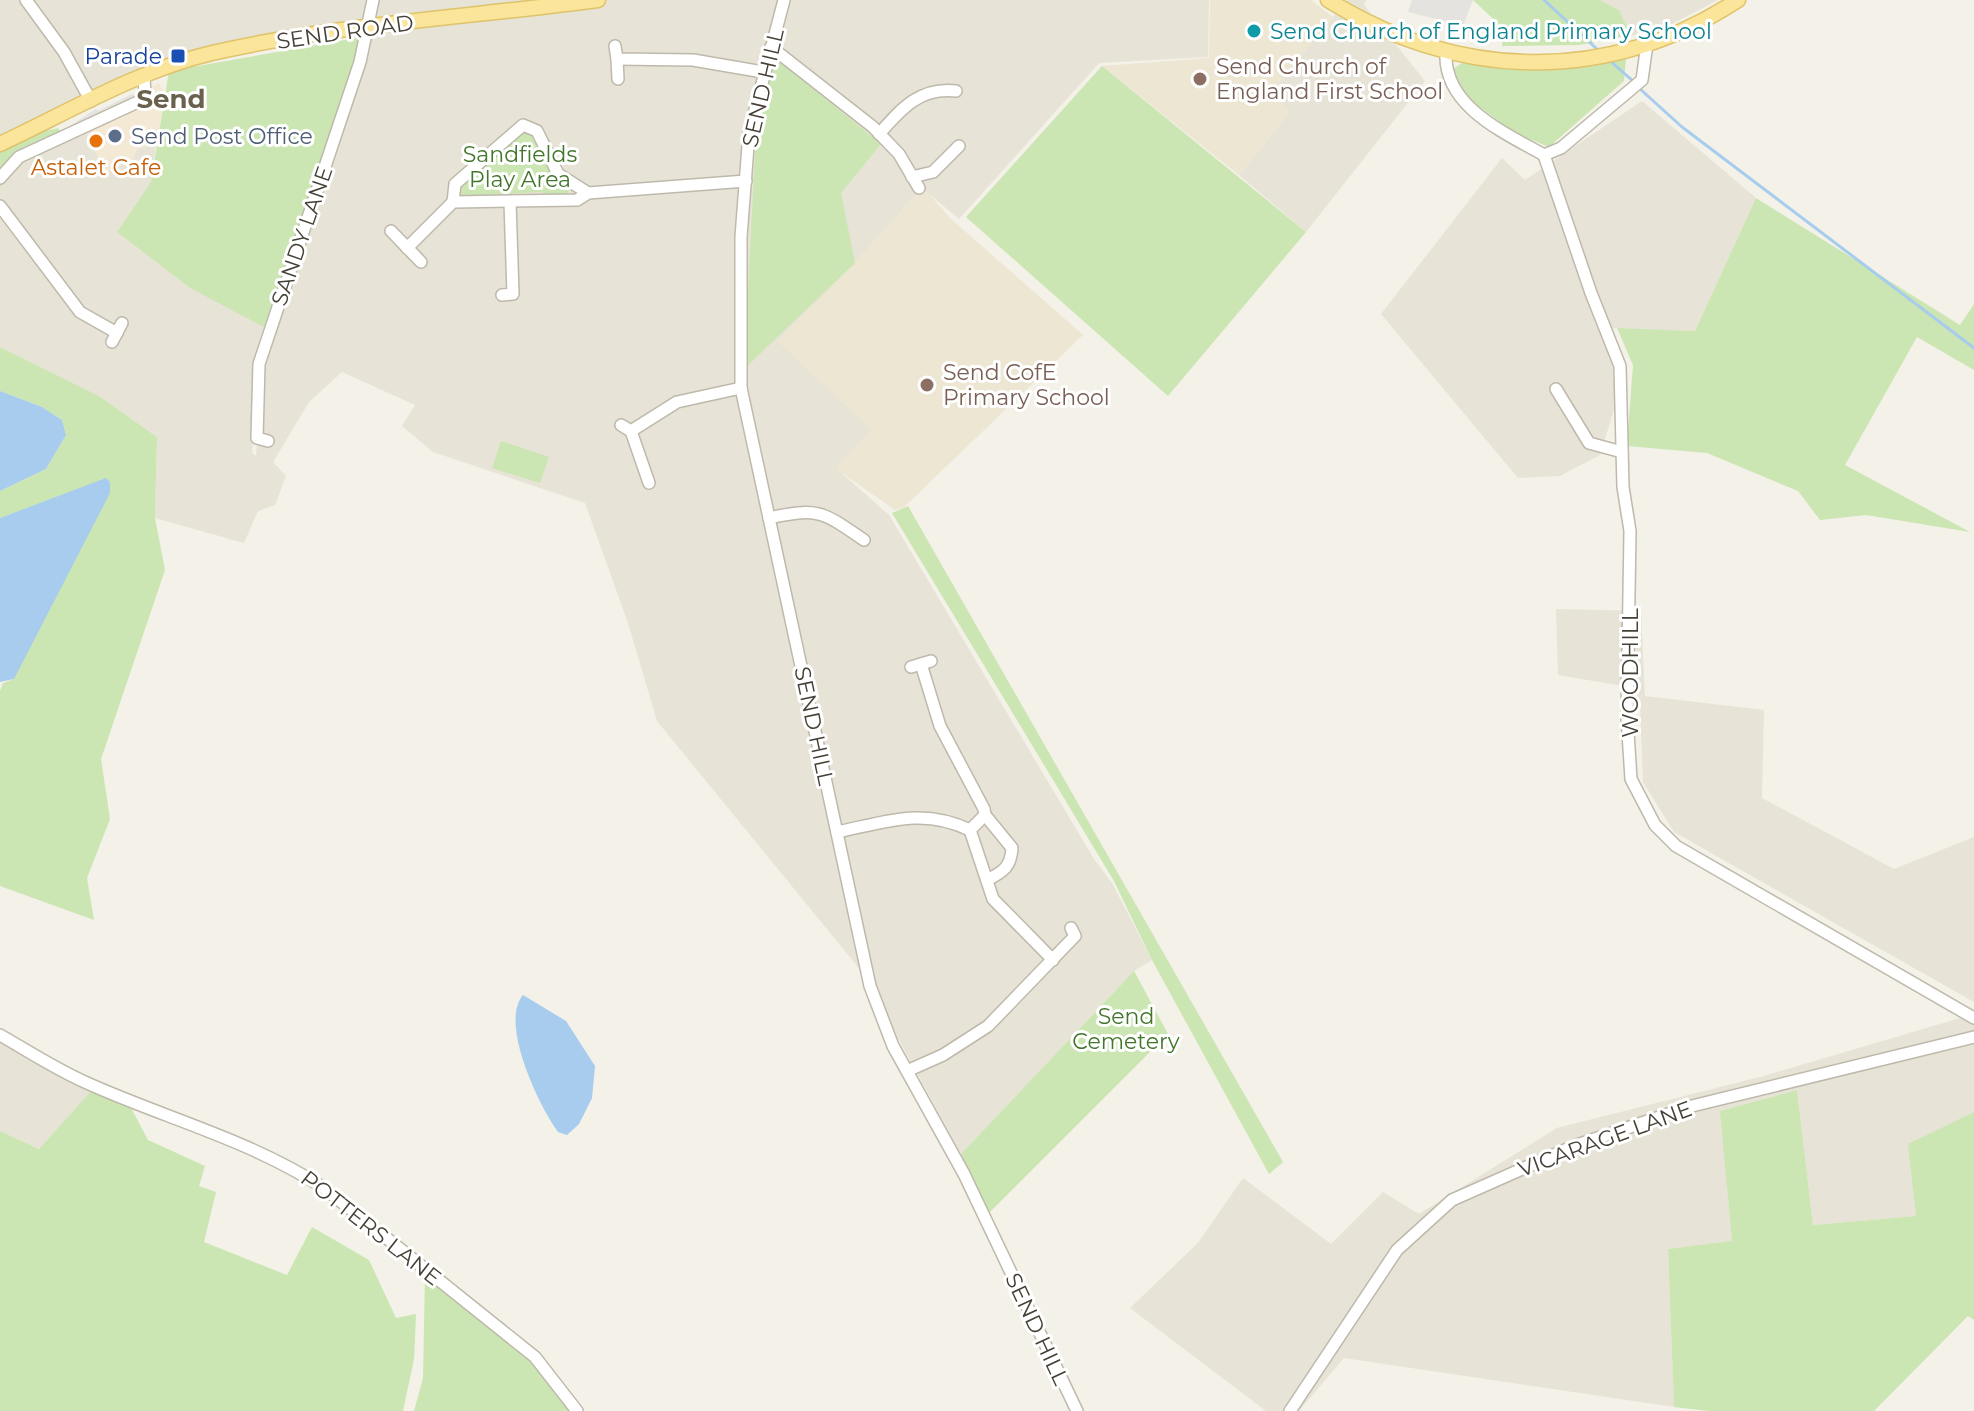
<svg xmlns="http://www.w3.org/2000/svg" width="1974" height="1411" viewBox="0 0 1974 1411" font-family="Montserrat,sans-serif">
<rect width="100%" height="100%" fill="#f3f1e8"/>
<g fill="#e7e3d6">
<path d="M0,0H21L63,57L87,100L0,141Z"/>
<path d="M31,0H370L367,25L208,50L93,97L70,51Z"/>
<path d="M380,0H1209L1208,57L1099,63L959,219L922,188L855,263L873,430L836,468L889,515L1094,859L1112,883L1152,960L1134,971L961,1154L862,972L657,721L628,623L585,503L433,452L402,426L415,405L342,372L309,402L273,462L286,476L275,505L258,511L244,543L155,518L157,437L99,396L0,347V188L19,162L86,132L136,149L156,145L151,182L117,232L190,288L266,326L257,365L252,453L256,456L263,368Z"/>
<path d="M1347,0H1366L1364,5L1425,81L1306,232L1239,175L1290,112L1271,92Z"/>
<path d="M1600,0H1718L1672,24L1631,36L1619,10Z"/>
<path d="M1642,101L1756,198L1695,331L1609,328L1616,403L1600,455L1560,476L1518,478L1381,314L1502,158L1525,180Z"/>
<path d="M1556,609L1641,611L1645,696L1764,710L1762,798L1894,869L1974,837V1002L1674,832L1643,782L1640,705L1623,686L1558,675Z"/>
<path d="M1974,1014V1112L1909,1144L1916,1216L1813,1225L1797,1090L1721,1111L1732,1242L1668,1249L1674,1407L1344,1358L1299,1411H1266L1130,1308L1198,1243L1243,1178L1331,1244L1383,1192L1419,1214L1557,1128L1760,1077Z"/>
<path d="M0,1039L91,1091L39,1149L0,1131Z"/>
</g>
<path fill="#f4e9d4" d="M159,83L165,95L156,145L137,149L133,160L105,173L86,132L73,124L96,109L98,111Z"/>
<g fill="#ece6d2">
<path d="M1210,0H1311L1333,17L1271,92L1290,112L1239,175L1102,66L1209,58Z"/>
<path d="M923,187L950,218L1083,335L904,507L895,510L835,468L872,430L777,341L855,263Z"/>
</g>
<g fill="#cbe6b2">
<path d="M1473,0H1600L1619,10L1631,36L1579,45L1502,46L1503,28Z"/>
<path d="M362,37L266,328L190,288L117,232L151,182L169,71Z"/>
<path d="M774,57L881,144L841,193L855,263L744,369L756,133Z"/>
<path d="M1626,59L1624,81L1549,147L1515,133L1455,89L1453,69L1462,63H1602Z"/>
<path d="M1102,66L1306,232L1168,396L966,217Z"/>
<path d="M58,128L68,140L18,164L0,188V149L32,134Z"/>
<path d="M519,129L532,133L549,171L569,189L568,193L550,197L542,192L461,196L462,183Z"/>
<path d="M1756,198L1960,325L1974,304V370L1917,337L1845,465L1970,532L1866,515L1820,520L1798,491L1707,453L1627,446L1633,365L1617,328L1695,331Z"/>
<path d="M0,347L99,396L157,437L155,518L165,570L101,759L110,819L87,878L94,920L0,886V691L3,683L14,679L106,479L0,518V491L46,469L66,435L62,420L42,407L0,391Z"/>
<path d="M501,441L549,457L540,483L492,468Z"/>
<path d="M908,506L1283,1162L1269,1174L1152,960L1114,881L892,513Z"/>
<path d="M1134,971L1168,1034L989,1213L961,1154Z"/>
<path d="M1797,1090L1813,1225L1916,1216L1908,1144L1974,1112V1320L1968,1316L1874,1411H1708L1674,1407L1668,1249L1732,1241L1720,1111Z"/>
<path d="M91,1091L129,1104L148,1140L205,1166L199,1186L216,1192L204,1242L287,1275L312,1227L369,1260L396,1318L416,1314L414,1359L403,1411H0V1131L39,1149Z"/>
<path d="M425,1276C481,1317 532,1355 573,1411H414L423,1378Z"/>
</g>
<g fill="#e5e3df">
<path d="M1412,0H1473L1463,26L1408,12Z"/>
<path d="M132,94L139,97L75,128L73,124L96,109L98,111Z"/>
</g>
<g fill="#a7cced">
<path d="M0,391L42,407L62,420L66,435L46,469L0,491Z"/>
<path d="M106,478L110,482V493L14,679L0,682V518Z"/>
<path d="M523,995L566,1021L595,1066L592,1098L579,1124L567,1135L558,1132C539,1106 499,1023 523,995Z"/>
</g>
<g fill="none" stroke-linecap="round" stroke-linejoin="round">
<g stroke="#a7cced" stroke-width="3">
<path d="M1544,0L1598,50"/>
<path d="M1607,58L1634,82"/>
<path d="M1639,88L1682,127L1974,348"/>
</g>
<g stroke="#beb9ab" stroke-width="14">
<g id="minor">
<path d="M26,0L64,52L91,101"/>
<path d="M784,0L749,133L741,237V388L870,986L893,1046L964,1174L1077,1411"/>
<path d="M615,46L617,59L693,60L763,72"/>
<path d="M771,47L873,127L899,154L919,188"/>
<path d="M1446,52C1443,106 1503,132 1544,155"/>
<path d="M617,59L618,79"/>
<path d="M879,134C902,108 920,87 956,91"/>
<path d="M1544,155L1591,293L1620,366L1623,487L1630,531L1627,717L1631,779L1655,825L1676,846L1974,1018"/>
<path d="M1544,155L1561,148L1642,80L1647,44"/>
<path d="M912,177L933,172L959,146"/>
<path d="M0,178L19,157L140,101L145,96L144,77"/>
<path d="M453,202L455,184L523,125L537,131L558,174L588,193"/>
<path d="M0,206L80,312L117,333"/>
<path d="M391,231L421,262"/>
<path d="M407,248L453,202L577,200L588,193L746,181"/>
<path d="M502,295L513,294L510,202"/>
<path d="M112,342L122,323"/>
<path d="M1556,389L1589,443L1622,452"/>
<path d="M621,425L631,431L677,402L741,388"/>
<path d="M631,431L649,483"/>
<path d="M268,441L257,438L259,364L360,62L373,0"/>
<path d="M769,518C819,507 823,512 864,540"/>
<path d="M921,664L940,726L984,809L985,815L970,830L993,899L1053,960"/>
<path d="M911,667L931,661"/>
<path d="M985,815L1012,848C1011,867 1003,872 987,880"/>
<path d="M837,832C886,822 923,807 970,830"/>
<path d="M0,1035C28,1051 57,1070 87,1083C167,1119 248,1139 324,1188L535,1357L577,1411"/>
<path d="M907,1071L943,1055L988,1026L1075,936L1071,928"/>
<path d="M1290,1411L1397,1250L1452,1200L1574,1146L1692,1106L1974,1037"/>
</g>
</g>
<g stroke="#dfc36a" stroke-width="17">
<g id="major">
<path d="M1328,0C1459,81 1608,85 1738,0"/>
<path d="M0,144C68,112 139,70 212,53C338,24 470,17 598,0"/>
</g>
</g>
<use href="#minor" stroke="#fff" stroke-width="11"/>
<use href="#major" stroke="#fae59a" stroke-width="14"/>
</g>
<circle fill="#0f9aa8" stroke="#fff" stroke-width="3" cx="1254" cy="31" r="8"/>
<rect fill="#1a4fb4" stroke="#fff" stroke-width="3" x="170" y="48" width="16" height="16" rx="4"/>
<g fill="#8d6e63" stroke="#fff" stroke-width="3">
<circle cx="1200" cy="79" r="8"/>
<circle cx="927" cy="385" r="8"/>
</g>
<circle fill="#5c6f8a" stroke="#fff" stroke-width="3" cx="115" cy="136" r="8"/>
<circle fill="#e8710a" stroke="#fff" stroke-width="3" cx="96" cy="141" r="8"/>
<g text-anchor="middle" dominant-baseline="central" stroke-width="6" stroke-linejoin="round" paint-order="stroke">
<g font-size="22" fill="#0d838f" stroke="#fff" text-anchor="start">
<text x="1270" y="31">Send Church of England Primary School</text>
</g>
<g font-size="22" fill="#464137" stroke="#fff">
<text transform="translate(345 32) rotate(-8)">SEND ROAD</text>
<text transform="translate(763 88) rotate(-77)">SEND HILL</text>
<text transform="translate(302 236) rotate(-71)">SANDY LANE</text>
<text transform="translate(1630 673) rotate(-90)">WOODHILL</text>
<text transform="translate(814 726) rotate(78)">SEND HILL</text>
<text transform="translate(1605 1139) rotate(-20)">VICARAGE LANE</text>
<text transform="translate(371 1228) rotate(38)">POTTERS LANE</text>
<text transform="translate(1037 1329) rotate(65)">SEND HILL</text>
</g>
<g font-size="22" fill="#164399" stroke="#fff" text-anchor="end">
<text x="162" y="56">Parade</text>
</g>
<g font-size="22" fill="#785e54" stroke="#fff" text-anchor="start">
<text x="1216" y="66">Send Church of<tspan x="1216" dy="25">England First School</tspan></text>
<text x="943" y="372">Send CofE<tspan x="943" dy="25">Primary School</tspan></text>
</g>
<g font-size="22" fill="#4e5e75" stroke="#fff" text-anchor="start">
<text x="131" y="136">Send Post Office</text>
</g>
<g font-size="22" fill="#43762c" stroke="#fff">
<text x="520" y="154">Sandfields<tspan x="520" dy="25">Play Area</tspan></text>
<text x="1126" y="1016">Send<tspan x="1126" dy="25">Cemetery</tspan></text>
</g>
<g font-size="22" fill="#c56008" stroke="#fff">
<text x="96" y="167">Astalet Cafe</text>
</g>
<g font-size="26" font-weight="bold" fill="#69604e" stroke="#fff">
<text x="171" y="99">Send</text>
</g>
</g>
</svg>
